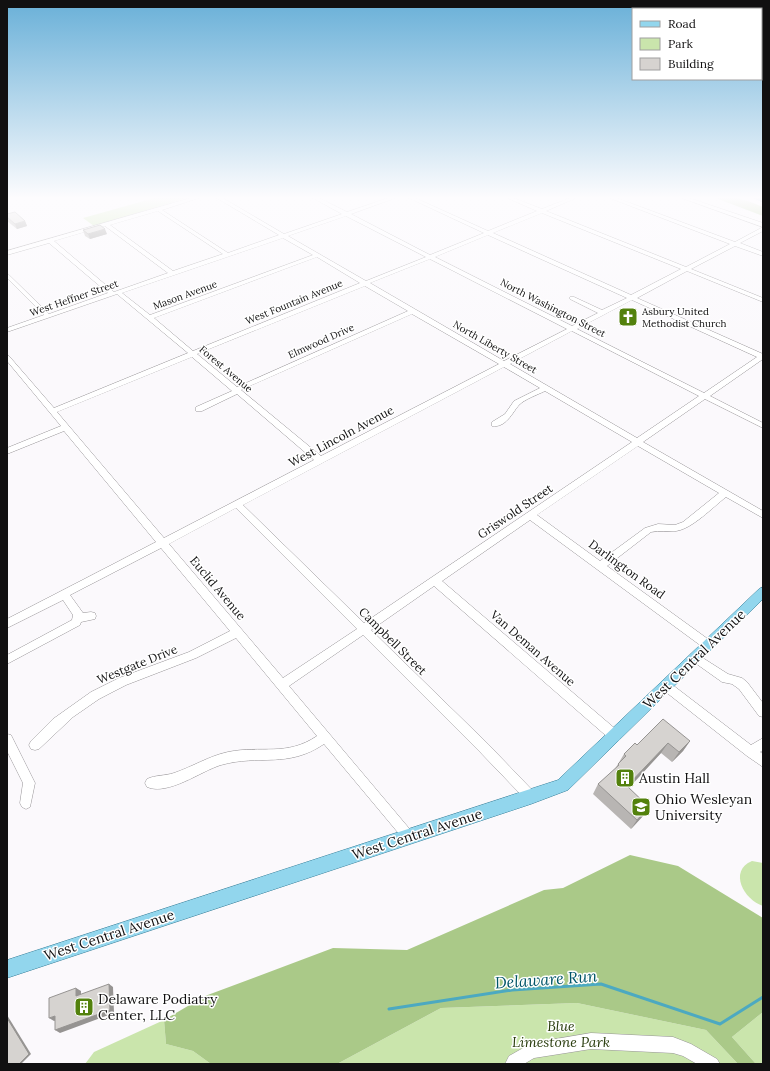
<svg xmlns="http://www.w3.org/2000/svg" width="770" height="1071" viewBox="0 0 770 1071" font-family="Lora,serif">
<rect width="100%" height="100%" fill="#fbf9fc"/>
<g fill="#cae5ac">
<path d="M158,197H190L94,226L83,218Z"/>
<path d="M752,861L763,863V906C744,900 728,871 752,861Z"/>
<path d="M577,1003L706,1030L738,1064H337L441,1008Z"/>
<path d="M763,1012V1064H756L732,1037Z"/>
<path d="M164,1020L166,1044L193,1051L211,1064H85L94,1052Z"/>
</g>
<g fill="#aac988">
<path d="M713,197C735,197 742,198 763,207V216Z"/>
<path d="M630,855L678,866L763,918V1012L732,1037L756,1064H738L706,1030L577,1003L441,1008L337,1064H211L193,1051L166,1044L164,1020L205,996L333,948L407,950L544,890L563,888Z"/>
</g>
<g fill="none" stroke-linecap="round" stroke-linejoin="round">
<path stroke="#4ca9c1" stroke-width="3" d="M389,1009L512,990L601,984L720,1024L763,997"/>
<g stroke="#979497" stroke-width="1">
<g id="minor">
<path d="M194,197H202L162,210L228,253L279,235L215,197H221L284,234L342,214L311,197H317L347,212L391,197H398L351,214L430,255L484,233L407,197H413L488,231L537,211L505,197H511L542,209L572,197H578L546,211L686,267L730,244L607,197H614L735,242L763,227V231L740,243L763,252V256L735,246L691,269L763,298V302L687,271L637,298L763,354V359L710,396L763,423V428L705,399L643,442L763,511V518L726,497C713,507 692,529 676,531C668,532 660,530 651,532L607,566L712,642L713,645L712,648L708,649L704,648L530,520L442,581L619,732L621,736L619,740L615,741L611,740L434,586L371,630L488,744L535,793L537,797L535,801L531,803L527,801L480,752L363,635L289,686L413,833L415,837L413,841L409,843L405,841L324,744C287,769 260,754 221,765C201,771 168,796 147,787L145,783L147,779C155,775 165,776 174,773C192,767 209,756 228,752C262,745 286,757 317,736L236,638L196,658L126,685L99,699L73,717L39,749L35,750L31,749L29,745L31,741L53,719L91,692L119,678L189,652L230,631L161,548L70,595L83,613L91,612L95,613L96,616L95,619L81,622L80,625L7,664V655L72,620L73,615L63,600L7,628V619L156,542L64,431L7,454V448L61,426L7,361V355L9,356L54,408L188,353L117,294L7,332V328L44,315L7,278V273L49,314L108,293L49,243L7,255V251ZM158,211L223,254L173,271L110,225ZM542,213L681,269L631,295L493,233ZM346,216L426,257L366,281L288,236ZM105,226L168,273L114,292L54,241ZM488,235L627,298L602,310L574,297H570V299L598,313L572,326L435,257ZM283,238L313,255L150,315L122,293ZM317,257L360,283L193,351L154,318ZM430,259L567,329L504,361L370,283ZM365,286L408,311L237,387L197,354ZM632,300L757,357L704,393L577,329ZM412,314L499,364L321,456L241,390ZM572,331L699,396L637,438L510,364ZM192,357L232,391L196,407V411H202L237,394L314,460L164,538L57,412ZM504,367L540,388L514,401L505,414L492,422V426C506,428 512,413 519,405C525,399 537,395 545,391L632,442L364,623L243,505ZM638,446L719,493L683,522L675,525L658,524L645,528L600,561L537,515ZM236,508L357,629L283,678L169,544Z"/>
<path d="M679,197H686L763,223V227Z"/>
<path d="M695,653L728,674L742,678L747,682L763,703V717L759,716L739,689L732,684L722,682L691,660L690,657L691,654Z"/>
<path d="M666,681L670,683L751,745L763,738V750L760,752L763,754V767L747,756L662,689L661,686L662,683Z"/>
<path d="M7,734L11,735L35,783L30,807L26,809L22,807L20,803L23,783L7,751Z"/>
<path d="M591,1033L673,1037L691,1044L717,1059L720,1064H697L683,1056L673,1053L591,1049L534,1058L524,1064H505L509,1056L532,1043Z"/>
</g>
</g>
<g stroke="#367e98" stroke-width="1">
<path id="major" d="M763,587V599L568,790L531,804L7,978V960L558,780L759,589Z"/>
</g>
<g stroke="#367e98" stroke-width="1">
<path id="highway" d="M753,197H763V202Z"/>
</g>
<use href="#minor" fill="#fff" fill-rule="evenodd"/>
<use href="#major" fill="#92d6ed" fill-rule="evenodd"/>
<use href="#highway" fill="#4abae1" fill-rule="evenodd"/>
</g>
<g fill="#b8b5b3">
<path d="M7,214L25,221L27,226L17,229L7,221Z"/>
<path d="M83,230L107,234L90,239L85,236Z"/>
<path d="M690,741L683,751L672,762L661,753L629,788L649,807L643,816L631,829L593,794L598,784L615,769L624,754L637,745Z"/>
</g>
<g fill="#969492">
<path d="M25,221L27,226L17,229L15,224Z"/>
<path d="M105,229L107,234L90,239L88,234Z"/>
<path d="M690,741L683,751L672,762L679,752Z"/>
<path d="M668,743L661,753L621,796L627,786Z"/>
<path d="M649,807L643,816L631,829L637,820Z"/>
<path d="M109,984L113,987L114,1013L60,1033L55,1030Z"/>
<path d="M76,988L81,991V999L76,996Z"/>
<path d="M7,1015L31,1054L21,1064H19L7,1018Z"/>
<path d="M55,1016L60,1019L54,1021L49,1018Z"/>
</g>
<g fill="#d6d3d0" stroke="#969492">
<path d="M15,212L25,221L15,224L7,217V214Z"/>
<path d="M100,225L105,229L88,234L83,230Z"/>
<path d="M663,719L690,741L679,752L668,743L627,786L649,807L637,820L598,784L619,765L618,764L626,756L624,754L635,743L637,745Z"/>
<path d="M109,984L110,1010L55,1030V1016L49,1018V998L76,988V996Z"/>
<path d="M7,1018L29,1054L19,1064H7Z"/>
</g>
<linearGradient id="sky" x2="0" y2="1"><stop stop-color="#69b0d8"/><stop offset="0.57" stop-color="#fdfcfe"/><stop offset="1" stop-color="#fdfcfe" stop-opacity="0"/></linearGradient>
<rect width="770" height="347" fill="url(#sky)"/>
<defs>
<g id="church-square" transform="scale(1)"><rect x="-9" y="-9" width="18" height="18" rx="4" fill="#53810d" stroke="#fff"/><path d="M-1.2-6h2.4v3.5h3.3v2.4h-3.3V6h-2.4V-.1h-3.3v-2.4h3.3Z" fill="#fff"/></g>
<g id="building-square" transform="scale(1)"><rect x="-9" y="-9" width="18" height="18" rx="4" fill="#53810d" stroke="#fff"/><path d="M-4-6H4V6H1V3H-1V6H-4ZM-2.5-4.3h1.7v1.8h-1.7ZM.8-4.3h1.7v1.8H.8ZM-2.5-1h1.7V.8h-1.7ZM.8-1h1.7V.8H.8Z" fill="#fff"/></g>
<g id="university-square" transform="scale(1)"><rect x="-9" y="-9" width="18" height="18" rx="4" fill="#53810d" stroke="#fff"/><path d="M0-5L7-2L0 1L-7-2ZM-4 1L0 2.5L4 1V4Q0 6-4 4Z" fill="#fff"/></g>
</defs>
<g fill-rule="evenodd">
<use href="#church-square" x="628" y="317"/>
<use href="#building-square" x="625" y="778"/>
<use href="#university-square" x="641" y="807"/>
<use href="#building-square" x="84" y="1007"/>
</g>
<g text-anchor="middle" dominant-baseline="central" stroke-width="3" stroke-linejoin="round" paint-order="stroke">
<g font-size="10" fill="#111011" stroke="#fff">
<text transform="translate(185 295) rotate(-20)">Mason Avenue</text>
<text transform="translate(74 298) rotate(-19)">West Heffner Street</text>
<text transform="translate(294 302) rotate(-22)">West Fountain Avenue</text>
<text transform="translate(553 308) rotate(27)">North Washington Street</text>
<text transform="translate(321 341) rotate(-24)">Elmwood Drive</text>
<text transform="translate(495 347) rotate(30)">North Liberty Street</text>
<text transform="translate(226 369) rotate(40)">Forest Avenue</text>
</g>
<g font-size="10" fill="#111011" stroke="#fff" text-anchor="start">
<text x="642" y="311">Asbury United<tspan x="642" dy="12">Methodist Church</tspan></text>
</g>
<g font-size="12" fill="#111011" stroke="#fff">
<text transform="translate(341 436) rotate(-28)">West Lincoln Avenue</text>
<text transform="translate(515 511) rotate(-34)">Griswold Street</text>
<text transform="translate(627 569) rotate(36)">Darlington Road</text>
<text transform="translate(218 588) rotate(50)">Euclid Avenue</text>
<text transform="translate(393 641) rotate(45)">Campbell Street</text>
<text transform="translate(533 648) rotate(41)">Van Deman Avenue</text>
<text transform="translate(137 664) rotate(-22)">Westgate Drive</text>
</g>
<g font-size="14" fill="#111011" stroke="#fff">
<text transform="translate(694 659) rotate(-44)">West Central Avenue</text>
<text transform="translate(417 834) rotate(-18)">West Central Avenue</text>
<text transform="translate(109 935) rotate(-18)">West Central Avenue</text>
</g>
<g font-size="14" fill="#111011" stroke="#fff" text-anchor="start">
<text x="639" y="778">Austin Hall</text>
<text x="655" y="799">Ohio Wesleyan<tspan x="655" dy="16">University</tspan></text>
<text x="98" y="999">Delaware Podiatry<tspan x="98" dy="16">Center, LLC</tspan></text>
</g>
<g font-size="14" font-style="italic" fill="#2a3d0e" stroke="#fff">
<text x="561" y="1026">Blue<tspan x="561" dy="16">Limestone Park</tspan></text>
</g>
<g font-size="16" font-style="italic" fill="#005567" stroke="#fff">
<text transform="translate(546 979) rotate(-4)">Delaware Run</text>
</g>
</g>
<rect width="770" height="1071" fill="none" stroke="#111011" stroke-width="16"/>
<rect x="632" y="8" width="130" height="72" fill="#ffffff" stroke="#a09fa0"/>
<rect x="640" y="21" width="20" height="6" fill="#92d6ed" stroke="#a09fa0"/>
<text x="668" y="28" font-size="12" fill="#111011">Road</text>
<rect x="640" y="38" width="20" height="12" fill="#cae5ac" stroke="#a09fa0"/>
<text x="668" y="48" font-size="12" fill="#111011">Park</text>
<rect x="640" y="58" width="20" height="12" fill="#d6d3d0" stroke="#a09fa0"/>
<text x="668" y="68" font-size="12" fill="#111011">Building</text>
</svg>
